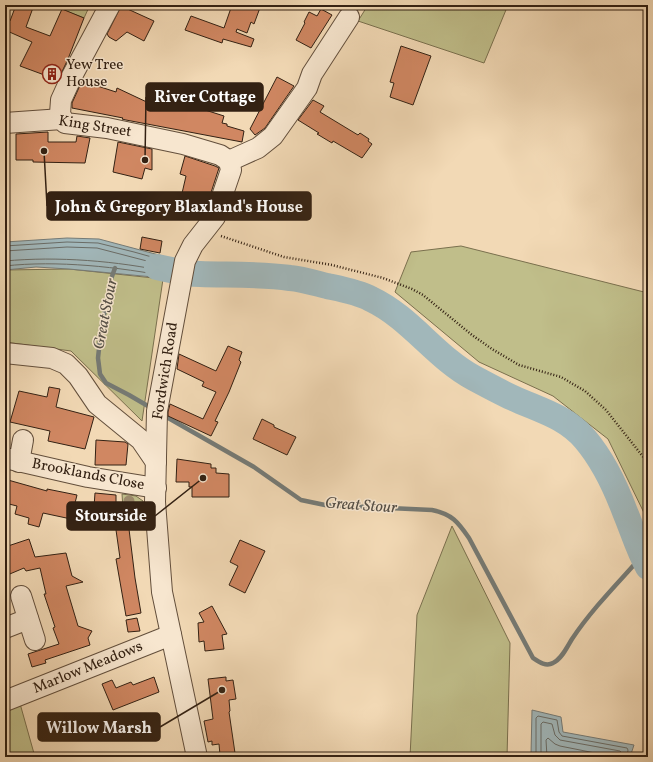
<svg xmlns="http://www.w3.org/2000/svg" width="653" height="762" viewBox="0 0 653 762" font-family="Vollkorn,serif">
<rect width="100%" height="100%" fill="#f2d9b5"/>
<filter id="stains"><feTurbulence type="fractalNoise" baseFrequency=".005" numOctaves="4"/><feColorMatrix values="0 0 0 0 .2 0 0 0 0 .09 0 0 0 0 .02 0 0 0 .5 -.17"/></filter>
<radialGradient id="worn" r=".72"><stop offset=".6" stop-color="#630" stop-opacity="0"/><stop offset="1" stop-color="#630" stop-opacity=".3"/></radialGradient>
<g fill="#c0be8a" stroke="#7a704e">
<path d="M51,5H90L84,18Z"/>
<path d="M368,5H508L484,63L358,21Z"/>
<path d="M461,246L648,293V521L608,439L553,396L479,362L395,292L411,252Z"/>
<path d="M69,269L163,279L142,421L71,351L5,342V270Z"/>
<path d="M122,494L136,496L143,501V504H137L138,509H123Z"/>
<path d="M452,526L510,643L507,757H410L417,615Z"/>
<path d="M19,700L35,757H5V706Z"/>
</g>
<g fill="#a1b7ba" stroke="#757b77">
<path d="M67,238L99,239L174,259L182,265L173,281L153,277L69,269L36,267L5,270V242Z"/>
<path d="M532,710L561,717L563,732L634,745L630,757H533L531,754Z"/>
</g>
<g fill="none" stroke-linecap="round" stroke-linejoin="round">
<g stroke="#6a6c66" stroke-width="1">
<path d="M5,246L67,242L98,243L134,252L173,263"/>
<path d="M5,251L67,247L97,248L170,267L172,270L169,272C117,261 58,256 5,261"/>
<path d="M5,266C57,260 119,267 171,277"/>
<path d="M536,757V718L538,716L557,720L559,732L562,736L627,748L628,750L627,757"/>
<path d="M541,757V724L543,722L552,724L555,735L560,740L620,751L622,753V757"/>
<path d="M547,757L546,740L548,738L555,744L560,746L615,757"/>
</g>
<g stroke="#757b77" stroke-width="4.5">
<path d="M115,268L111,279L101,330L98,358L100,374L106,383L129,395L153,409"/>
<path d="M163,415L254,467L301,500L325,505L432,510C452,514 458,522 469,538L533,658C539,662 546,667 553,663C562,659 567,647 572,639C592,609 618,583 642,556"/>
</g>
<path stroke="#a1b7ba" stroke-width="26" d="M157,267C171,270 185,274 200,274C230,275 260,274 290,278C302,279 315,283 327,286C341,289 358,292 371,299C411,318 435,357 474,378C487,385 500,392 513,398C539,410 565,416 585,439C602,459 616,488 625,512C633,531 638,549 648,567"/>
</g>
<g fill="#d08762" stroke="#332113">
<path d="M16,5H34L26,27L50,36L62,9L84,18L68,59L58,80L20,66L32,42L5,30V19L10,21Z"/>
<path d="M232,5H261L254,24L251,22L247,33L237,29L236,32L254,39L251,47L223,39L222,43L185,30L191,16L224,28Z"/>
<path d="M121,6L154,21L144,41L127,32L116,41L109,37L107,34Z"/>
<path d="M321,9L332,15L311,48L296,40L305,23L304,22L309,12L317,16Z"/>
<path d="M401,46L431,56L413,105L390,97L394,83L390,82Z"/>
<path d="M277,77L294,86L265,128L255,135L250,129Z"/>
<path d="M82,81L116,92L117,88L151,104L152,101L188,110L190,99L204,101L202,109L224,116L222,123L227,124V126L244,131L242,142L126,120L122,119L123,118L72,108V103Z"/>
<path d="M313,100L324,106L320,112L358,135L360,133L369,139L368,141L372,144L362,158L333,141L332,143L317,134L319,133L298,120Z"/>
<path d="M48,132V142H76L77,136L90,138L85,163L33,162V160H16V134Z"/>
<path d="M118,142L152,149V170L145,168L142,179L113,172Z"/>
<path d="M185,156L215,166L219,168L205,211L202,215L180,210L182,202H180L186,176L180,174Z"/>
<path d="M142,237L162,241L160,253L140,249Z"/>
<path d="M228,346L242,352L239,360L241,362L229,392L215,421L218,422L211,436L168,416V412L170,404L203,419L216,392L202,386L204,382L177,369L179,354L216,371Z"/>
<path d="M49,387L60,389L56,407L94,417L85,449L48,441L50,431L10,422L19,391L47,397Z"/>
<path d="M262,419L274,425V427L296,437L287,455L253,439Z"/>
<path d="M96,440L125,442L128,444L126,465H95Z"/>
<path d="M177,459L211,464V468H216V473L229,474V497H192V487H189V482H176Z"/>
<path d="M8,480L47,491V489L77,495L71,519L43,513L39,527L28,524L29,518L15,514L17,506L5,503V496Z"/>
<path d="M95,493L116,495V508L94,507Z"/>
<path d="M120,510L122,522L116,523L128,521L135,578L141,613L126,616L116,559L120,558L115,523L110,525L108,513Z"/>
<path d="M29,539L35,557L66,553L72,576L83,582L66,586L78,626L92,631L88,638L90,645L45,660L46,663L32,667L28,654L59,644L53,628L55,627L44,594H46L40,568L26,571L24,568L5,576V547Z"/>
<path d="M240,540L265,551L245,593L229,585L238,566L230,562Z"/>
<path d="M212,606L227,634L222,635L224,649L205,651L204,641L199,642L198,623L204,622L199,613Z"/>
<path d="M137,618L140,631L128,632L126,620Z"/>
<path d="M154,677L159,692L113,710L102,684L112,680L116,688L131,682L133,685Z"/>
<path d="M226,677V681L233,680L236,699L229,700L230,711L229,712L235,753L220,755L219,744L212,745V741L208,742L204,721L213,719L208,679Z"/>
</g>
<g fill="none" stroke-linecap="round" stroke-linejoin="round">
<g stroke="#634f3c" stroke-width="22">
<g id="minor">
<path d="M110,5L72,76L61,100L60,114L65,123L107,128L183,144L220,155L229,161"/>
<path d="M5,123L62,119"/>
<path d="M229,161L258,148L273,136L307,88L312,74L349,17"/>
<path d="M5,353L52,358L66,364L78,376L97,404L141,440L156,462"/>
<path d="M5,458L88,477L156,488"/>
<path d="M19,462L23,440"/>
<path d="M21,596L35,640"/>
<path d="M5,628L28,619"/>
<path d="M5,701L171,635"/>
<path d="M197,757L162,592L155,502L157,411L185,261L193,245L215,217L231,170L229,161"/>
</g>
</g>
<path stroke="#332113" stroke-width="2.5" stroke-dasharray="1 2" stroke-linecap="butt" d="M221,236L284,257L332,265L383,278L412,289L423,295L472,335L492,349L519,365L561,377L585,391L606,410L648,463"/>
<use href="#minor" stroke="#f7e6cf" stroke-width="20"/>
</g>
<circle fill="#9c896c" cx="129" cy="501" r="5.5"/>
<defs>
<g id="building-ring" transform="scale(1)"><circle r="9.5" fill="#f7e6cf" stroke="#8f2418" stroke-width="1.5"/><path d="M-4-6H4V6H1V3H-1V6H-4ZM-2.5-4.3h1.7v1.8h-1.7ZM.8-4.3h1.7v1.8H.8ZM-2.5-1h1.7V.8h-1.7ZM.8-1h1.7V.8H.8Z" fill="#8f2418"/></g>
</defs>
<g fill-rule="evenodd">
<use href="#building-ring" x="52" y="74"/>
</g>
<g text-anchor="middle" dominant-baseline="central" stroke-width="3" stroke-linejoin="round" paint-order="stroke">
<g font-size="15" fill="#332113" stroke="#f7e6cf" text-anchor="start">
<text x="66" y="65">Yew Tree<tspan x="66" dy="17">House</tspan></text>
</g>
<g font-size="15" fill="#332113" stroke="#f7e6cf">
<text transform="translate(95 127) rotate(9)">King Street</text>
<text transform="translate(166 371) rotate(-81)">Fordwich Road</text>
<text transform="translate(88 475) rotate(11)">Brooklands Close</text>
<text transform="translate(88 668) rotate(-22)">Marlow Meadows</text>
</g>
<g font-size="16" font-style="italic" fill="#544e45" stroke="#f7e6cf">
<text transform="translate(106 314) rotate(-79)">Great Stour</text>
<text transform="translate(361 506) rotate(4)">Great Stour</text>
</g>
</g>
<path fill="none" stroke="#332113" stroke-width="1.5" d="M145 160L146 97M44 151L47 206M203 478L155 516M222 690L160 727"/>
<g fill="#332113" stroke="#f7e6cf" stroke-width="1.5">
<circle cx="145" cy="160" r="4"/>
<circle cx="44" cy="151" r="4"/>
<circle cx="203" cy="478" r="4"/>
<circle cx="222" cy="690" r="4"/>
</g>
<g fill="#332113" stroke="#332113" stroke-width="1.5">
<rect x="146" y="83" width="117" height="28" rx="4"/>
<rect x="47" y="192" width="264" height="28" rx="4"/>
<rect x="67" y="502" width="88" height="28" rx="4"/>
<rect x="38" y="713" width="122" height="28" rx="4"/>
</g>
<g font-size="16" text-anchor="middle" font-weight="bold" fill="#fff">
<text x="205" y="102">River Cottage</text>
<text x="179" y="212">John &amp; Gregory Blaxland's House</text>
<text x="111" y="521">Stourside</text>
<text x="99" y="733">Willow Marsh</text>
</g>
<rect width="653" height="762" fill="none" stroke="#f2d9b5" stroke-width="20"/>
<rect x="6" y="6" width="641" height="750" fill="none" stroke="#332113" stroke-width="2"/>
<rect x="10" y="10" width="633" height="742" fill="none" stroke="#332113"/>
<rect width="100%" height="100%" filter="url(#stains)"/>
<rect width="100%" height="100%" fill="url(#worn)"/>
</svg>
